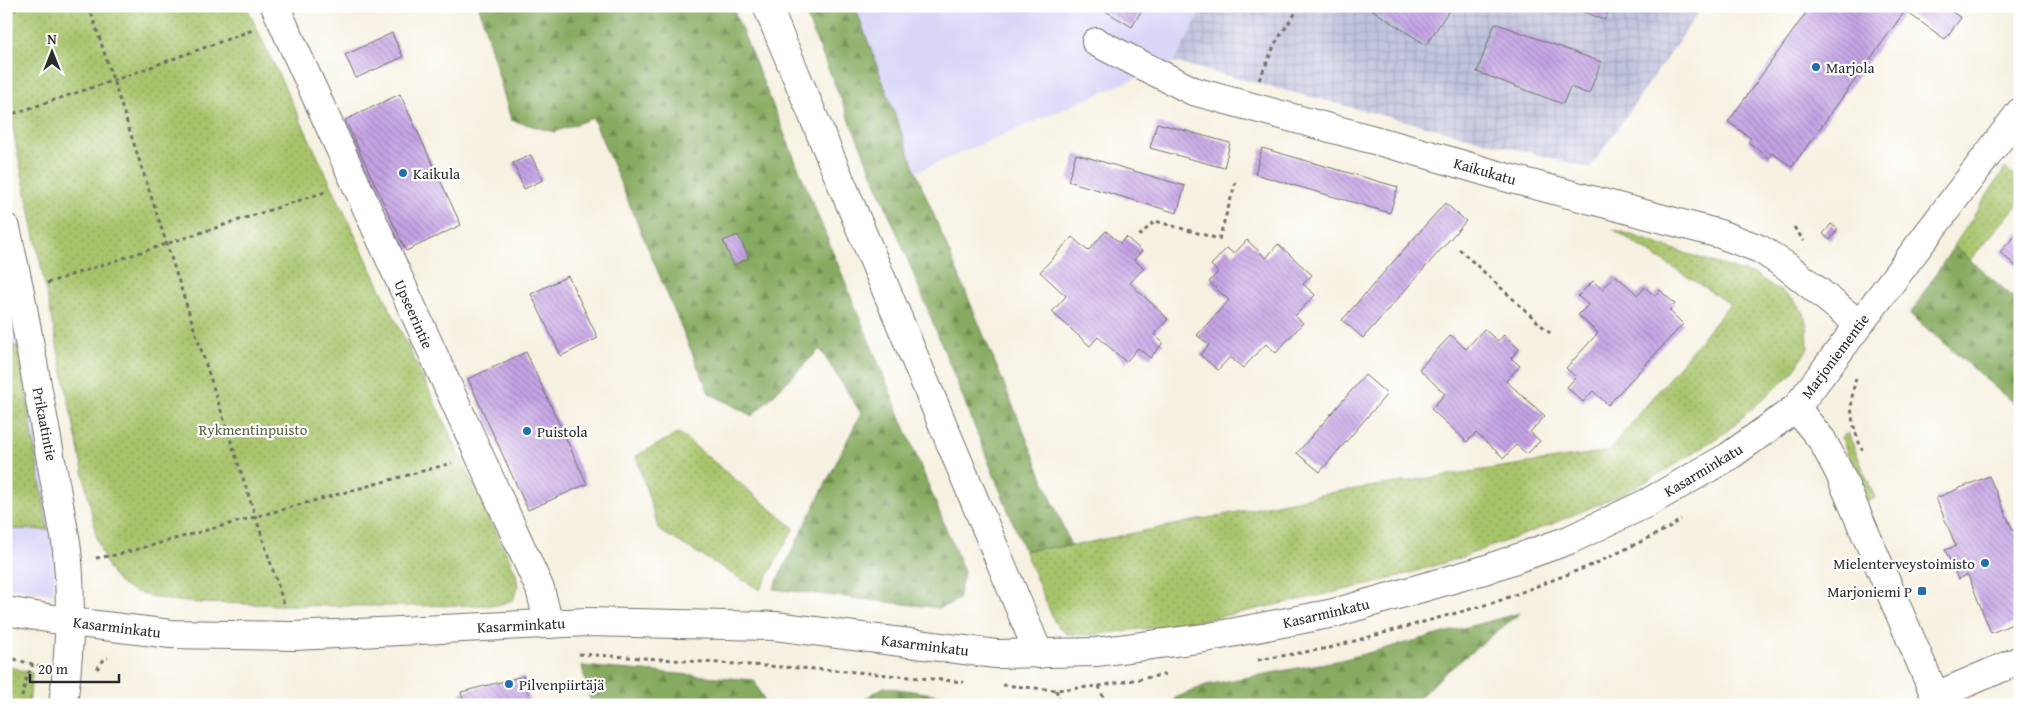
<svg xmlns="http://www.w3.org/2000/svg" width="2026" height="711" viewBox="0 0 2026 711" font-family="'Gentium Book Plus',serif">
<defs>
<pattern id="industrial-grid" width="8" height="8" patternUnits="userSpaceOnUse" patternTransform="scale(1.25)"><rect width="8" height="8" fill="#c0c2dd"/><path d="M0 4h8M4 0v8" fill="none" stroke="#a5a7be"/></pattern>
<pattern id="grass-dots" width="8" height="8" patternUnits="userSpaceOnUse" patternTransform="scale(1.25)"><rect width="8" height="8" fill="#a8c46b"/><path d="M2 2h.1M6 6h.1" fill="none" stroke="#899f58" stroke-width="1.8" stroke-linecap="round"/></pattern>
<pattern id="forest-firs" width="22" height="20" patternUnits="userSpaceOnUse" patternTransform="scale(1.25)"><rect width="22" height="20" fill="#86aa5f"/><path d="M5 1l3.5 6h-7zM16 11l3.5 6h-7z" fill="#6e8b4f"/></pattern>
<pattern id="building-back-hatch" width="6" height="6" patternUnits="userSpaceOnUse" patternTransform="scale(1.25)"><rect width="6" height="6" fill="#c5a3e5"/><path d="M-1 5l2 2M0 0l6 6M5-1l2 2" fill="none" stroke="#a085ba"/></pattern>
</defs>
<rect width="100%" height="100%" fill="#fff"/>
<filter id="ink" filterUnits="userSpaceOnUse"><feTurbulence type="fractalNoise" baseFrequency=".02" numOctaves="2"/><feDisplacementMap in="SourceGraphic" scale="10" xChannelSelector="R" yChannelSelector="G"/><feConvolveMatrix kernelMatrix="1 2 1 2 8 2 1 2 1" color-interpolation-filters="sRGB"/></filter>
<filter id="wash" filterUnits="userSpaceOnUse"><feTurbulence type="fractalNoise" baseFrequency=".0096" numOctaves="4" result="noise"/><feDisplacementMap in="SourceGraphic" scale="20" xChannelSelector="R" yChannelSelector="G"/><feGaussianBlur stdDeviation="1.12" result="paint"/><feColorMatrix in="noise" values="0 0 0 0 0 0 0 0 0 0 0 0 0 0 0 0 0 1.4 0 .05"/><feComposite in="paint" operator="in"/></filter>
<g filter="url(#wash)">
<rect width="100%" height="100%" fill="#f6f1e1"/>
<g fill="#d9d6f7">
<path d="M855,6H1204L1174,62L916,172Z"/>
<path d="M6,287L60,522L53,594L6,587Z"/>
</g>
<path fill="url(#industrial-grid)" d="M1204,6H1703L1590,168L1174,62Z"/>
<g fill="url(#grass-dots)" stroke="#6a784b">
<path d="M6,6H246L516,573L518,587L513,600L497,605C414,606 332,607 249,604C210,603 166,605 129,589C109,580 104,558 97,539L6,96Z"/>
<path d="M2005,168L2020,181V202L1969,261L1954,246Z"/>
<path d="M1613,229L1715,263L1756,275L1794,300L1804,313L1807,328L1808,348L1793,372L1726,432L1666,470L1625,493L1552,524L1457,559L1372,584L1234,614L1176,625L1091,635L1067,634L1055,623L1024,550L1071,546L1335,492L1609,451L1730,304Z"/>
<path d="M6,346H18L48,530L6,529Z"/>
<path d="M679,433L794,528L760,590L659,530L636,456Z"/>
<path d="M1848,433L1875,498L1867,502L1841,437Z"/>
<path d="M6,666L32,673L29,705H6Z"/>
</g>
<g fill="url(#forest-firs)" stroke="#586a45">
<path d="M479,6H732L964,572L958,600L940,608L773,589L861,413L820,349L752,416L709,393L593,118L554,132L511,120Z"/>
<path d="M802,6H855L916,172L1071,546L1024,550L899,238Z"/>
<path d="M1954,246L2020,303V409L1910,314Z"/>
<path d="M1520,613L1444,674L1412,705H1172L1175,698L1206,685L1341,660Z"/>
<path d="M582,666L754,680L766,705H591Z"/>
<path d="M884,687L981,701L987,705H866L867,697Z"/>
</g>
<g id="blocks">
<g fill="url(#building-back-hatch)">
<path d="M1097,6H1144L1132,27Z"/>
<path d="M1373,6H1452L1426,45L1371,9Z"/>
<path d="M1569,6H1610L1605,20Z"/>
<path d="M1811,6H1944L1961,18L1945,39L1905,11L1792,167L1772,153L1769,158L1748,142L1751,138L1728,122Z"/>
<path d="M1495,23L1601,62L1589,94L1570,87L1563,104L1477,72Z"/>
<path d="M392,33L403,57L356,78L345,55Z"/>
<path d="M400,94L461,225L406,251L345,120Z"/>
<path d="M1157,123L1230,143L1224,168L1150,148Z"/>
<path d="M1262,148L1398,187L1390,213L1255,174Z"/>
<path d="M1076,154L1185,186L1177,213L1068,181Z"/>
<path d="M531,155L543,180L524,189L513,163Z"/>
<path d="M1445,203L1466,221L1363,338L1342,320Z"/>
<path d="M1831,224L1838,229L1830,240L1823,234Z"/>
<path d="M1106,231L1120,243L1126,237L1142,251L1134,260L1144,268L1130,283L1168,319L1154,334L1163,343L1150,358L1138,348L1126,362L1098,337L1090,346L1052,312L1066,296L1040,272L1072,237L1088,251Z"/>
<path d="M2020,231V270L2000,252Z"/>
<path d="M738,235L749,258L734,265L723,241Z"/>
<path d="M1247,240L1266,258L1278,244L1312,275L1303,284L1315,295L1295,316L1303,323L1276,353L1266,344L1243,368L1230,357L1218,370L1200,355L1209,345L1197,335L1229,300L1209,282L1218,272L1211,265L1227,248L1234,254Z"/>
<path d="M1615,275L1638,295L1645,287L1654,296L1660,290L1675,304L1669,310L1683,324L1608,405L1593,391L1583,402L1567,387L1576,377L1566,368L1598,333L1578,315L1588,305L1578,296L1593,281L1602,289Z"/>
<path d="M568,276L598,338L561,356L531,294Z"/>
<path d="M1484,329L1498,341L1504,335L1519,349L1511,358L1520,366L1506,381L1545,416L1530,432L1540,441L1527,454L1516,445L1504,458L1476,433L1467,442L1431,409L1445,394L1419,369L1451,335L1466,349Z"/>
<path d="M526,352L587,484L528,510L468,379Z"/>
<path d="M1365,375L1387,394L1320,472L1297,453Z"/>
<path d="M1989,476L2015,535L2020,533V621L1991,633L1968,575L1958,579L1945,550L1956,546L1936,498Z"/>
<path d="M524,676L531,705H464L461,692Z"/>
</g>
</g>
</g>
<g filter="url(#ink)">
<use href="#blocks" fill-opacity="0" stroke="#72706b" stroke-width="1"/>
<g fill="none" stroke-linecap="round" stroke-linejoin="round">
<g stroke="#72706b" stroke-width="30">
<g id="minor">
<path d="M275,6L540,589L549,624"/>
<path d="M767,6L1039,654"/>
<path d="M1096,42L1193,91L1426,154L1501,176L1720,234L1760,249L1788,267L1859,324"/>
<path d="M6,228L20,292L66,542C73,597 70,650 63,705"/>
<path d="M6,611L71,622L171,634L294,636L587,622L775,626L996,654L1096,652L1205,638L1334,613L1484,570L1569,540L1647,503L1728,457L1796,408"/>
<path d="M1936,696L2020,660"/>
</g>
</g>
<g stroke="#72706b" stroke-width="30">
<path id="tertiary" d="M1939,705L1839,472L1822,440L1796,408L2020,112"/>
</g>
<g stroke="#72706b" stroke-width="3" stroke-dasharray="4 4" stroke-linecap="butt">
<path d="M89,6L285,607"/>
<path d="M6,12L27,6"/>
<path d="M1259,80L1276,42L1300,6"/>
<path d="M6,116L112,81L253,30"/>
<path d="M1794,227L1804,241"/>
<path d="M1139,236L1155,221L1219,239L1237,178"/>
<path d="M1459,249L1552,335"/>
<path d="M47,283L328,191"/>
<path d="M1856,378C1848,408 1851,422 1862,450"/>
<path d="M96,558L116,555L452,463"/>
<path d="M579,654L845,671L964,682"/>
<path d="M6,657L40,666"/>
<path d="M1258,660L1329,648L1496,602L1597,563L1669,528L1681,519"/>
<path d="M97,669L105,658H108"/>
<path d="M1003,685L1056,690L1099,686L1168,674"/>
<path d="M1099,686L1106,705"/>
<path d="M1056,690L1062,705"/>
<path d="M20,705L26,679L33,664"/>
</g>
<use href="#minor" stroke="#fff" stroke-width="28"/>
<use href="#tertiary" stroke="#fff" stroke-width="28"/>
</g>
</g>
<g fill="#1f6fb2" stroke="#fff" stroke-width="2">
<circle cx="1816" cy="67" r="5"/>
<circle cx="403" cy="173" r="5"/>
<circle cx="527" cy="431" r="5"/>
<circle cx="1985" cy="563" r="5"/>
<rect x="1917" y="586" width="10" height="10" rx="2.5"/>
<circle cx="509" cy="684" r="5"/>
</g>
<g text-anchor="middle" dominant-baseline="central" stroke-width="4.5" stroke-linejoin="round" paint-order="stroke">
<g font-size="15" fill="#2b2b2b" stroke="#fff" text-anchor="start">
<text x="1826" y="67">Marjola</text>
<text x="413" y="173">Kaikula</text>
<text x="537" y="431">Puistola</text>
<text x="1975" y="563" text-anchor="end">Mielenterveystoimisto</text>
<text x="1912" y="591" text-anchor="end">Marjoniemi P</text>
<text x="519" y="684">Pilvenpiirtäjä</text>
</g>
<g font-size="15" fill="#2b2b2b" stroke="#fff">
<text transform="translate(1485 171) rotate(16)">Kaikukatu</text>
<text transform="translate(414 314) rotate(66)">Upseerintie</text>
<text transform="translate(1835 356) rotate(-53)">Marjoniementie</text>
<text transform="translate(45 424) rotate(79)">Prikaatintie</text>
<text transform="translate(1703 470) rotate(-31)">Kasarminkatu</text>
<text transform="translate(1326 613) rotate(-13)">Kasarminkatu</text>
<text transform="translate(521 625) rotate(-3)">Kasarminkatu</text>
<text transform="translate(117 627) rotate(7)">Kasarminkatu</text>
<text transform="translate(925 645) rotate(7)">Kasarminkatu</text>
</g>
<g font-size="15" fill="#576141" stroke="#fff">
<text x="253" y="429">Rykmentinpuisto</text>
</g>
</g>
<rect width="2026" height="711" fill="none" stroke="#fff" stroke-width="25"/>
<g transform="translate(52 52)" stroke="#ffffff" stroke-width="4" paint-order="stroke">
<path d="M0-4L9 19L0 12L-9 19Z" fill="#2b2b2b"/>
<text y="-8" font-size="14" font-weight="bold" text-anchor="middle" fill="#2b2b2b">N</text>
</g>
<path d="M30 674v8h89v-8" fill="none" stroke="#2b2b2b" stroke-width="2.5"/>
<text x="38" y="674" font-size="15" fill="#2b2b2b" stroke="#ffffff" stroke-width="4" paint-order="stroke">20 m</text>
</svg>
